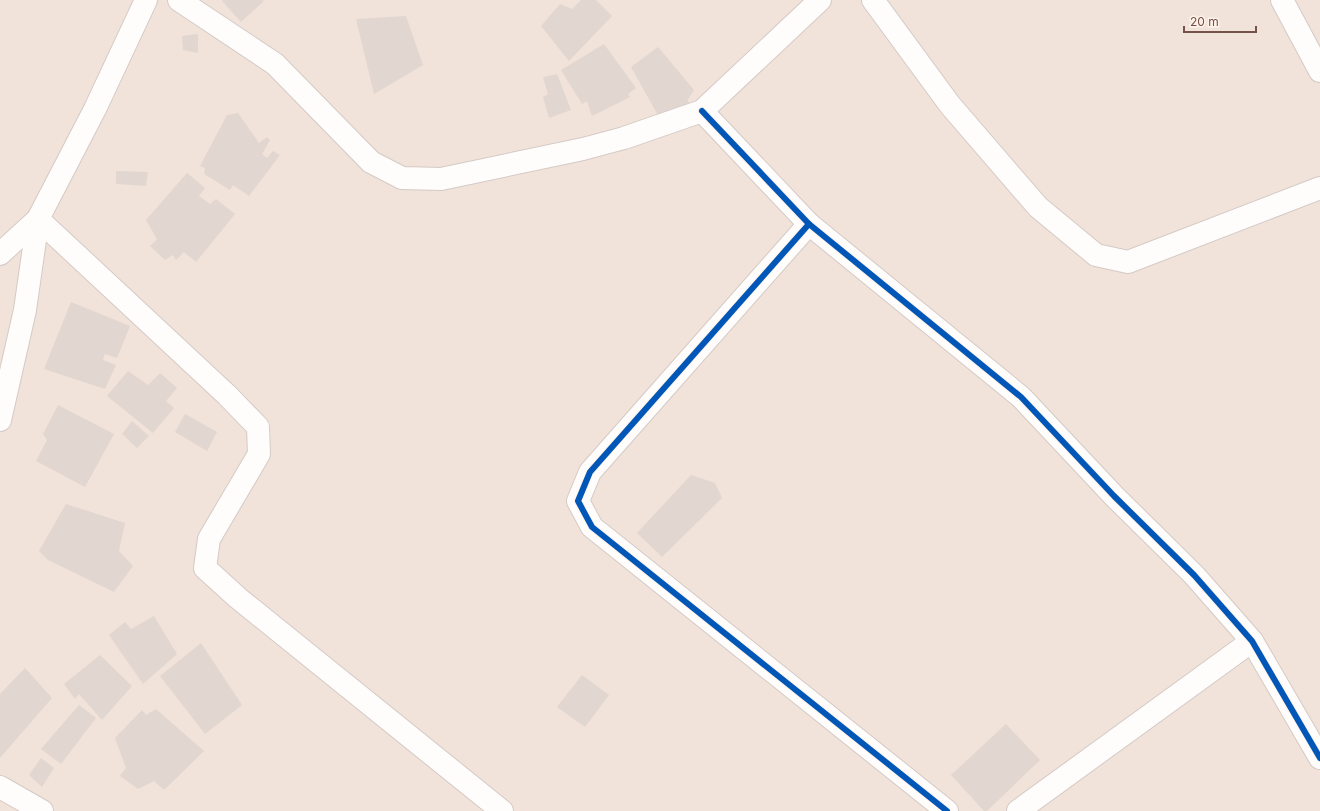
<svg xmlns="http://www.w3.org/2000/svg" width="1320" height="811" viewBox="0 0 1320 811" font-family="Inter,sans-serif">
<rect width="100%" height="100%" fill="#f6efe9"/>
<rect fill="#f1e3d9" x="0" y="0" width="1320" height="811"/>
<g fill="#e2d6d1">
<path d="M223,0H262L264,1L241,22L222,1Z"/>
<path d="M581,0H596L612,16L569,61L541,26L560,4L572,9Z"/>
<path d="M406,16L423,65L374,94L356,19Z"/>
<path d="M198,34V53L183,50L182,36Z"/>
<path d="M604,44L636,88L628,94L630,97L592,116L587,101L582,104L561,70Z"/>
<path d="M658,47L694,90L688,99L689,105L660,119L631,67Z"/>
<path d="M557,74L571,110L549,118L543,97L548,94L543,77Z"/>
<path d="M238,113L259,143L267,137L270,140L262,154L267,158L273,151L280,155L249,196L233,185L230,190L204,174L205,168L200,166L227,115Z"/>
<path d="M116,171L148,172L146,186L116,184Z"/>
<path d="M187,173L205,188L199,196L210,204L216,199L235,214L196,262L184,252L176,260L173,255L165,260L150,246L157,239L146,220Z"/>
<path d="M71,302L130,326L117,358L105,354L103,360L116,365L105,389L44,369Z"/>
<path d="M128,371L148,385L160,373L177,388L166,401L174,408L153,433L107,396Z"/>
<path d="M58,405L114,434L85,487L36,461L47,440L43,434Z"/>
<path d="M185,414L217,432L207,451L175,432Z"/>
<path d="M132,421L149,436L137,448L122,434Z"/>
<path d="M691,475L715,483L722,498L662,557L637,533Z"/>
<path d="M66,504L125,523L119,551L133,566L114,592L48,560L39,551Z"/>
<path d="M154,616L177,654L143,684L109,635L125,622L131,629Z"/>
<path d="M201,643L242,705L205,734L160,676Z"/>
<path d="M100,655L132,686L102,720L79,694L75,699L64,684Z"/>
<path d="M25,668L52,698L0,758V694Z"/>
<path d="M582,675L609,695L585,727L557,707Z"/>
<path d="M79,705L96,718L61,764L41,749Z"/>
<path d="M156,709L204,751L164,790L154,781L138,789L120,776L126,768L115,738L142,710L146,715Z"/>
<path d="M1006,724L1040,760L987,811H984L951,775Z"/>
<path d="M41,758L54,768L42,787L29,775Z"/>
</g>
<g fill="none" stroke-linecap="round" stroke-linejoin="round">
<g stroke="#d4cac6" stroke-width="24">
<g id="minor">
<path d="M179,0L275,64L371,162L402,178L441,179L583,149L624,138L702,111L820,0"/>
<path d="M873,0L950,105L1038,207L1096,255L1128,262L1320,188"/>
<path d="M1282,0L1320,71"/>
<path d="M702,111L809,224L1021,397L1114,496L1194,575L1252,641L1320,758"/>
<path d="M38,219L227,395L258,427L259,454L209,539L205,568L238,598L502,811"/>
<path d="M809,224L590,472L578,501L592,527L947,811"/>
<path d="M0,254L38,219L95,109L146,0"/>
<path d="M0,420L25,310L38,219"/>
<path d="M0,787L42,811"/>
<path d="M1018,811L1252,641"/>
</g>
</g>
<use href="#minor" stroke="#fefdfc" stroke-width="22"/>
<g stroke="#fff2e9" stroke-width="8">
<g id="cycleway">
<path d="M702,111L809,224L1021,397L1114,496L1194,575L1252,641L1320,758"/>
<path d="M809,224L590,472L578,501L592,527L947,811"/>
</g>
</g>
<use href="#cycleway" stroke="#0057b8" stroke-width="6"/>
</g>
<path d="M1184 26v6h72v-6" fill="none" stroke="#745149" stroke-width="2"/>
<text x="1190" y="26" font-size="12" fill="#745149" stroke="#fff2e9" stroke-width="3" paint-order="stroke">20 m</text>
</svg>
